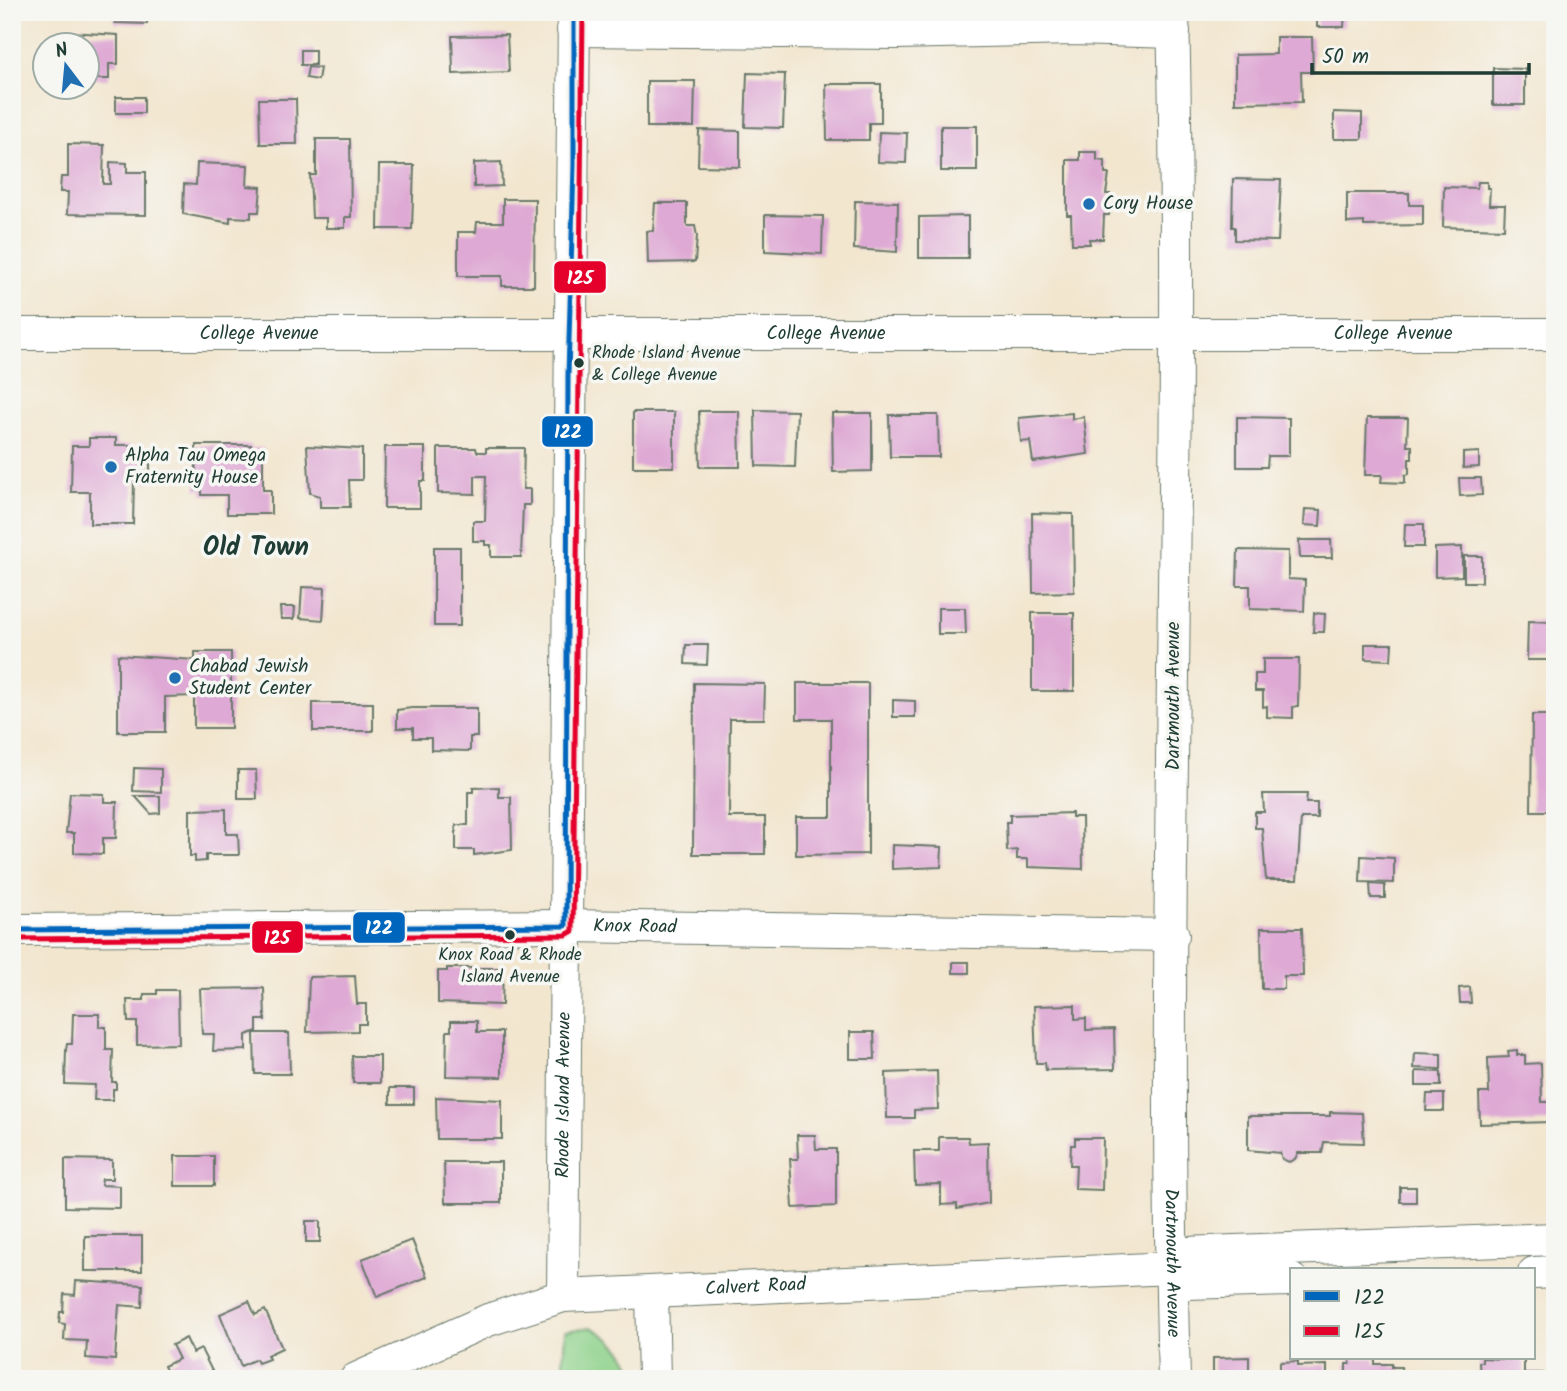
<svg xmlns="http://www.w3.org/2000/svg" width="1567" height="1391" viewBox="0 0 1567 1391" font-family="Kalam,sans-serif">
<rect width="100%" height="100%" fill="#f6f6f2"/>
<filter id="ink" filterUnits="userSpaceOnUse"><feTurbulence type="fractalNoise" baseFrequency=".0143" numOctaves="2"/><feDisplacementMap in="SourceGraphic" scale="14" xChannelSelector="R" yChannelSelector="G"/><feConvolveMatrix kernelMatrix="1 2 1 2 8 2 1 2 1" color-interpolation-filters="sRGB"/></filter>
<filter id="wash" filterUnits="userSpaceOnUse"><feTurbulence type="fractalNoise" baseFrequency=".00686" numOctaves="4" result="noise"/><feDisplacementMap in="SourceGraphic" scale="28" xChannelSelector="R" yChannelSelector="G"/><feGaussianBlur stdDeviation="1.57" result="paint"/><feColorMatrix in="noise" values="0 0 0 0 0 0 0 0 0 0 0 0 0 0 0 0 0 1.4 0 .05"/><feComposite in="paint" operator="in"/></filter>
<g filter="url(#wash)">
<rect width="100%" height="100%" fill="#f2e6cf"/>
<path fill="#8fd28b" stroke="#578860" stroke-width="2" d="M591,1327C611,1338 633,1355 633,1379H562L565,1331Z"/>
<g id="blocks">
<g fill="#dea9d4">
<path d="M115,12H147V24L115,23Z"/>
<path d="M441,12H484V17L441,18Z"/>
<path d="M1242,12H1270V14L1243,16Z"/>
<path d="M1317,12H1345L1344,27H1317Z"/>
<path d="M68,32L118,35V64H109V79H88V46H68Z"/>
<path d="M507,35L509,72L453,74L452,36Z"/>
<path d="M1276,37H1312L1313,72H1301L1302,102L1235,103V55L1276,54Z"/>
<rect x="301" y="50" width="14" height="15"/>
<path d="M308,67L320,68L318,80L306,78Z"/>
<path d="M1493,68L1525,69V105H1493Z"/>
<path d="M747,73L785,74L783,128L745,127Z"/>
<path d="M647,81H695L694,127H647Z"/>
<path d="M826,84H881V123H869V140H827Z"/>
<rect x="116" y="97" width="28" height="16"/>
<path d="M259,99H296L297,144H260Z"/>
<path d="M1334,112L1362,113V139H1334Z"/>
<rect x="941" y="126" width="36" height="45"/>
<path d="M699,130L740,131V167L698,166Z"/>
<path d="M879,132L907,133L906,163L878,162Z"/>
<path d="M316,139H350L351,217H345V228H326V218H312L310,175H316Z"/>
<path d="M68,144L104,145L103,184H110V162L127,163V172H146V215L67,214L68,192H60L61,177H68Z"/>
<path d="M1080,152H1097V160L1105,161V174H1109L1106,194H1110L1109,215H1104L1103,239H1089L1090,244H1072L1071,215H1067V160H1080Z"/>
<path d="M501,162L502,186L474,187V163Z"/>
<path d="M197,163L248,165L247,186L261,187L259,212H251V218L230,217V223L183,214L184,184L196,185Z"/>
<path d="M379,165H414L412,229H378Z"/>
<path d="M1233,179L1281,180L1278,241L1235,240V227H1232Z"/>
<path d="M1478,182H1487V188H1490L1489,205H1505L1504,229L1443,227L1444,187L1477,188Z"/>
<path d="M1347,193H1409V205H1423V225L1364,226V222L1347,223Z"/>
<path d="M503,199H535L534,286H502V276H458V232H476L477,222H503Z"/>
<path d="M855,201L898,202L897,252L854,249Z"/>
<path d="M655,203H687V226H695L697,236L695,262L648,263L647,231H653Z"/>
<path d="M765,215L823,216L822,254L765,251Z"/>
<path d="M968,216V258H919V217Z"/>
<path d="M755,410L797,411L795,467L756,466Z"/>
<path d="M699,411H739L740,467H700Z"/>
<rect x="633" y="412" width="41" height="55"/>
<path d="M832,413H872V471L833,472Z"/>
<path d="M1072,413V419L1084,417L1088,454L1033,462L1030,441L1021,442L1019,418Z"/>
<path d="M889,415H938L939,457H890Z"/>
<path d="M1237,417L1289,418V456H1268L1267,467H1237Z"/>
<path d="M1367,418H1408L1407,446H1412V459H1409V474L1405,475V483L1381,482L1382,475H1365Z"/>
<path d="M89,438H116V445H133V453H150V482L134,481L133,524H90V492H71L72,446H89Z"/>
<path d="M196,445H251V448H263V490H271V514H227V495H202V489L196,490Z"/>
<path d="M307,446L362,449V480H349L350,507H320V496L310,493Z"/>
<path d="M385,447H425V481H420V508H384Z"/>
<path d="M438,448H476L477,452H486V448H524L523,489H530V505H523L521,557H491V545H485V541H473V521H485L486,476H475V494L438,493Z"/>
<path d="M1479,452V467L1463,468V453Z"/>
<path d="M1459,478H1481L1482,495L1460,496Z"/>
<path d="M1305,509L1321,510L1320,526L1304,525Z"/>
<path d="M1032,513L1073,514L1074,592L1033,593Z"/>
<path d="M1405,524H1424V547H1404Z"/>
<path d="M1299,540H1331L1332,558H1300Z"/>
<rect x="434" y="547" width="26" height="79"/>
<path d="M1462,547V576L1435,577V548Z"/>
<path d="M1238,550L1288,551V579L1305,580L1304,611L1250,609V586H1237Z"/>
<rect x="1464" y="556" width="18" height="26"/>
<path d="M302,587L325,588L323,620L300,618Z"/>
<path d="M280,607H295L294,619H281Z"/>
<path d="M938,608H965L966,634H938Z"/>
<rect x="1032" y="613" width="42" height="78"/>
<path d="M1314,613L1325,614L1324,632H1313Z"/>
<path d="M1528,621L1555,622V660H1527Z"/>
<path d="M1365,644H1392L1391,660L1365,659Z"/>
<path d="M686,645H708L707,665L685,664Z"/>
<path d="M195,652H231V728H194V696L165,697V732H118V655L195,660Z"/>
<path d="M1263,659H1299L1298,706L1293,707V718L1267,717V706L1263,707V691H1255V674H1263Z"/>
<path d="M694,683L765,684L764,719H730L729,817H765V854H693Z"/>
<path d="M797,683H868V854L796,855V817H831V719H797Z"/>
<path d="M893,700L915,701V717H893Z"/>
<rect x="313" y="703" width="60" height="28"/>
<path d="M412,708H477V737H470V751L431,750V738H413V728H397V710Z"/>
<path d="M1532,715H1555V811H1531Z"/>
<path d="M134,768L161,769V792L133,791Z"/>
<path d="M238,770H256L257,799H238Z"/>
<path d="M499,787V797H511L512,850L474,855V850H456V825H468V792H473V788Z"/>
<path d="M70,793L104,794V802H117L116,838H103V854L74,853V833H66Z"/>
<path d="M1263,794H1307L1306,803H1317V818H1301L1297,880H1266L1262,828H1255V812H1264Z"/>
<path d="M135,796H160V813L151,814Z"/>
<path d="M226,809V834H238L239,855H206V861L195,862V856H190V810Z"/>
<path d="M1072,813V817H1082L1083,869L1028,867V859H1017V850L1007,851L1006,822H1010V815Z"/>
<path d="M892,845L942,847L941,867L892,869Z"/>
<path d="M1361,856L1394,858V883L1360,882Z"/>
<path d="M1370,884L1385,885V898H1371Z"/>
<path d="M1261,928H1302L1303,976H1284V989H1262Z"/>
<rect x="953" y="962" width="16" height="11"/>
<path d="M447,968H503L502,1005L438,1003V971H447Z"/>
<path d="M355,976L357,1004H366V1024H358V1031L307,1032L309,977Z"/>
<path d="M1470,987L1471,1003H1460L1459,988Z"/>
<path d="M264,988L265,1020H257V1031L246,1035V1050L213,1051L214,1034H202L200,989Z"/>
<path d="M157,990H178L179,1044L137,1045V1022H128L127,1000H144V994H157Z"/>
<path d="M1075,1005V1019L1086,1018V1030L1114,1029L1115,1069L1046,1070L1045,1063H1036L1034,1006Z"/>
<path d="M73,1014H99V1027H106V1050H113L112,1082H116V1089H113V1100H94L95,1085L65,1084L66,1050L67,1044H72Z"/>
<path d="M451,1021H477V1032H502V1077L446,1076L447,1031H451Z"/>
<path d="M850,1032H874L875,1059H850Z"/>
<path d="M254,1033H289L290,1074H255Z"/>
<path d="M1517,1050V1055H1525V1064L1541,1063L1542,1102H1549L1550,1122L1480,1124L1479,1093H1489L1488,1058L1509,1057L1508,1051Z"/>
<path d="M1415,1053L1441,1054V1069L1414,1068Z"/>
<path d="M352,1056H380V1083H353Z"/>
<path d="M937,1071L938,1109L914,1110V1118H887L886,1073Z"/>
<path d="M1416,1071L1441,1072V1086H1416Z"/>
<rect x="390" y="1088" width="24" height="16"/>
<path d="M1427,1094H1444V1111H1426Z"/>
<path d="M436,1097L502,1100V1139H437Z"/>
<path d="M1330,1112L1362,1113L1364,1143L1324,1142L1322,1153H1298L1295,1159L1289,1162L1282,1159L1280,1153L1248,1150V1116H1330Z"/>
<path d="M797,1135H815L816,1149H836V1206L793,1208L790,1159H798Z"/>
<path d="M939,1137H968L969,1143L988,1142L989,1203L957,1209V1204L941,1205V1184L915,1185L914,1151H939Z"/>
<path d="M1075,1138H1103L1102,1190L1075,1189L1076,1165H1070L1071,1145H1075Z"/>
<rect x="175" y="1156" width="39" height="30"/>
<path d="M65,1159L112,1160V1179H102L101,1185L120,1186V1208L65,1207Z"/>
<path d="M444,1162H501V1203H445Z"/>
<rect x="1400" y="1187" width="16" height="15"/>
<rect x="306" y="1221" width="14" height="21"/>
<rect x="85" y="1236" width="57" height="35"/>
<path d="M412,1240L427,1277L377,1297L362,1259Z"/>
<path d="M76,1281L143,1285L142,1307L119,1305L115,1360L86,1358L87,1341L64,1340L65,1324L59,1323L60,1312H63L64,1294L75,1295Z"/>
<path d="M249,1301L255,1315L265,1310L282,1348L267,1355L269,1359L258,1363L256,1359L241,1366L220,1314Z"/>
<path d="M186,1338L193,1353L201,1349L216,1379H170L164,1366L179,1359L172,1345Z"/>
<path d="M1249,1357V1379H1213V1358Z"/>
<path d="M1350,1358H1375V1364H1392V1367H1401L1402,1379H1346V1364H1350Z"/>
<path d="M1482,1358L1524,1360V1373H1543L1544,1379H1480L1479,1362H1482Z"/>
<path d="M1298,1361V1366L1327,1365V1379H1280V1362Z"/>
</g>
</g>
</g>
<g filter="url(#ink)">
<use href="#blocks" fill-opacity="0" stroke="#69786a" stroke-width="2"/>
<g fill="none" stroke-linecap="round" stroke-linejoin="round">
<g stroke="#69786a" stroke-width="34">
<g id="minor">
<path id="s1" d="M1173,12C1184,468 1161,923 1174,1379"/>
<path d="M573,30L896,33L1074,29L1174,32"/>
<path id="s2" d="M12,334H1555"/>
<path id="s3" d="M12,930L566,926L1173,935"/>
<path d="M1171,1268L1187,1283L1292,1280"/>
<path d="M1534,1273L1555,1272"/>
<path d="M652,1292L654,1379"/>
<path id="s4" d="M563,1296C565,868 570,440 574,12"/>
<path id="s5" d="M356,1379L488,1320L563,1296L1171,1268L1189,1253L1209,1252L1555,1239"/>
</g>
</g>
<use href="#minor" stroke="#fff" stroke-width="32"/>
<g stroke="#f6f6f2" stroke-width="10">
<path id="bus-1" d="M12,930L566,926L568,375L574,165V12"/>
</g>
<g stroke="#f6f6f2" stroke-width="10">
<path id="bus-2" d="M12,939L566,935L573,931L583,12"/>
</g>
<use href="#bus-1" stroke="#0065bd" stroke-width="5"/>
<use href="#bus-2" stroke="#e4002b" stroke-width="5"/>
</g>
</g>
<g fill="#1f6fb2" stroke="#f6f6f2" stroke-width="2.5">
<circle cx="1089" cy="204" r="7"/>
<circle cx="111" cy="467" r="7"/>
<circle cx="175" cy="678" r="7"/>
</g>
<g fill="#1f3d34" stroke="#f6f6f2" stroke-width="2.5">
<circle cx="579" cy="363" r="6"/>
<circle cx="510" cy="935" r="6"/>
</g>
<g text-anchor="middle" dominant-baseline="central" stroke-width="7" stroke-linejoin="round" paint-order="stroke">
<g font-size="17" fill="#1f3d34" stroke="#f6f6f2" text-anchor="start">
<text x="592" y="353">Rhode Island Avenue<tspan x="592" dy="22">&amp; College Avenue</tspan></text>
<text x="510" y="955" text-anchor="middle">Knox Road &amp; Rhode<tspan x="510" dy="22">Island Avenue</tspan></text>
</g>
<g font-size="19" fill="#1f3d34" stroke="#f6f6f2" text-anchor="start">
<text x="1103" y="204">Cory House</text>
<text x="125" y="456">Alpha Tau Omega<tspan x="125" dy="22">Fraternity House</tspan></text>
<text x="189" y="667">Chabad Jewish<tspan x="189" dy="22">Student Center</tspan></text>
</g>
<g font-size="19" fill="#1f3d34" stroke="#f6f6f2">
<text stroke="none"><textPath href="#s2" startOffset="247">College Avenue</textPath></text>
<text stroke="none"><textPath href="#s2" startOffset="814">College Avenue</textPath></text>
<text stroke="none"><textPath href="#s2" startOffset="1381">College Avenue</textPath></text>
<text transform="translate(1174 696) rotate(-90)">Dartmouth Avenue</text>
<text stroke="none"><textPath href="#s3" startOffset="623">Knox Road</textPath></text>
<text stroke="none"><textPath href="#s4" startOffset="201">Rhode Island Avenue</textPath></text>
<text stroke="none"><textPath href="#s1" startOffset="1251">Dartmouth Avenue</textPath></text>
<text stroke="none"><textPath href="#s5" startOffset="416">Calvert Road</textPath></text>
</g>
<g font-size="26" font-weight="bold" fill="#1f3d34" stroke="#f6f6f2">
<text x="256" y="548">Old Town</text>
</g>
</g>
<g stroke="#f6f6f2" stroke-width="2.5">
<rect x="553" y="260" width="54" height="34" rx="7" fill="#e4002b"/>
<rect x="541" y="415" width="53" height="33" rx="7" fill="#0065bd"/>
<rect x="352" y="911" width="54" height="33" rx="7" fill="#0065bd"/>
<rect x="251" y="920" width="53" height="34" rx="7" fill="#e4002b"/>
</g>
<g font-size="19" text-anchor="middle" font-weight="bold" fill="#fff">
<text x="580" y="284">125</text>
<text x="568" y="438">122</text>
<text x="379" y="934">122</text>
<text x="277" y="944">125</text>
</g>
<rect width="1567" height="1391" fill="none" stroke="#f6f6f2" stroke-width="42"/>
<rect x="1290" y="1268" width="245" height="91" fill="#f6f6f2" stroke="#a0aca6" stroke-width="2"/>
<rect x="1304" y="1291" width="35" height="10" fill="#0065bd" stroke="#a0aca6" stroke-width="2"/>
<text x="1354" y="1304" font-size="21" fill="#1f3d34">122</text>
<rect x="1304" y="1326" width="35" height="10" fill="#e4002b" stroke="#a0aca6" stroke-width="2"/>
<text x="1354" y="1338" font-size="21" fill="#1f3d34">125</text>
<g transform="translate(66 66) rotate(344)"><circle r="33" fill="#f6f6f2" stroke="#a0aca6" stroke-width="2"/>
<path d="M0-5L12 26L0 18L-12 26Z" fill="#1f6fb2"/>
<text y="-10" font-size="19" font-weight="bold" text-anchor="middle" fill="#1f3d34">N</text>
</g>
<path d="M1312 63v10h217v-10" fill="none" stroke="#1f3d34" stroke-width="3.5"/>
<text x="1322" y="63" font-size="21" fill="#1f3d34" stroke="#f6f6f2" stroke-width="5" paint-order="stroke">50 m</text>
</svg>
